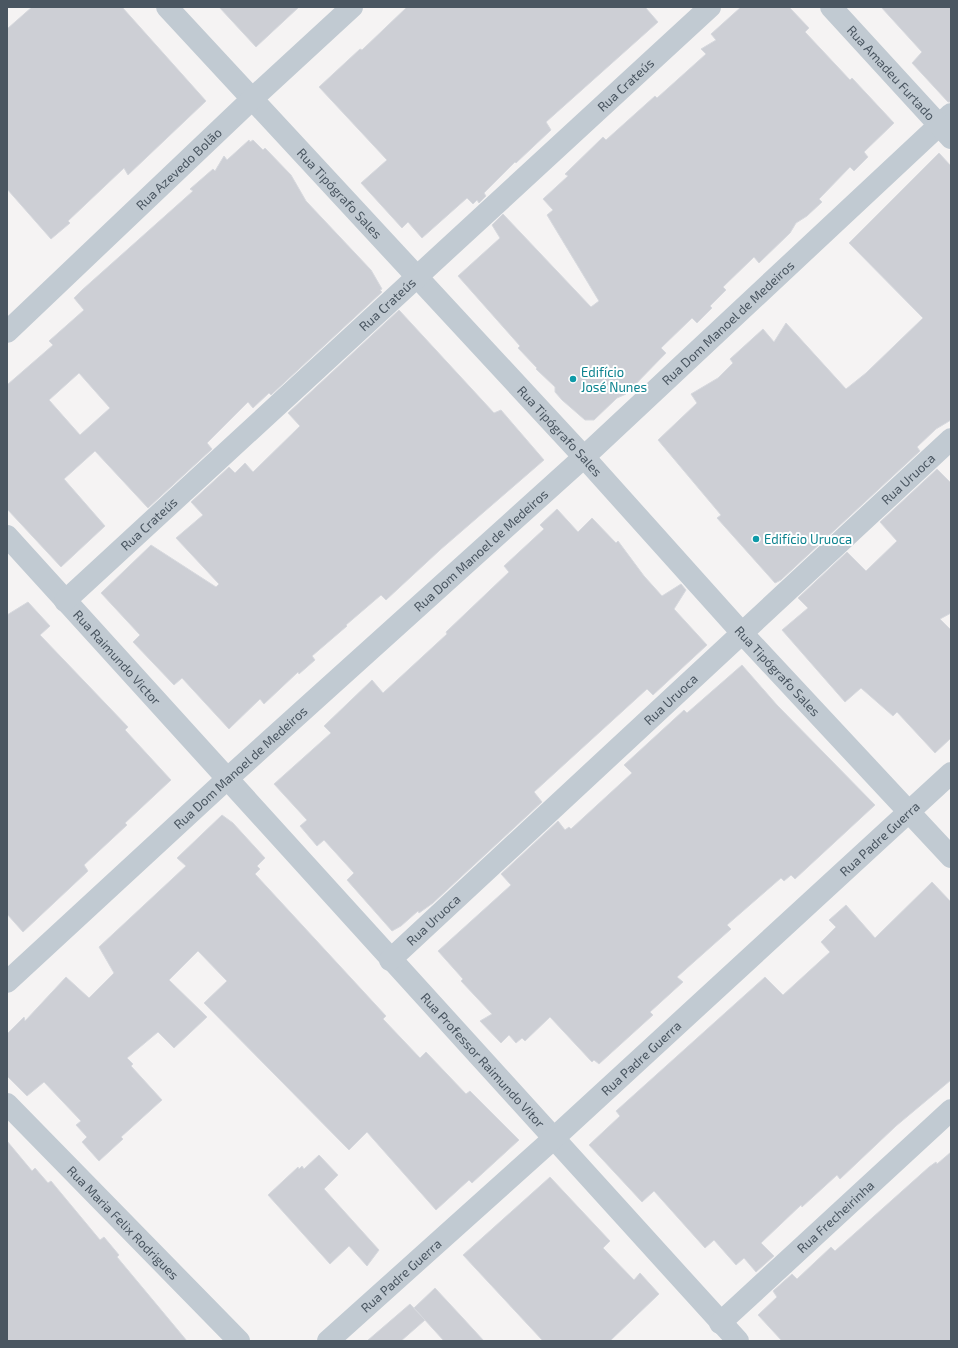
<svg xmlns="http://www.w3.org/2000/svg" width="958" height="1348" viewBox="0 0 958 1348" font-family="'Exo 2',sans-serif">
<rect width="100%" height="100%" fill="#f5f3f3"/>
<g fill="#cdcfd5" stroke="#d7d9de" fill-rule="evenodd">
<path d="M32,7H122L206,101L128,175L124,168L68,221L70,223L51,239L7,189V29Z"/>
<path d="M219,7H299L256,47Z"/>
<path d="M407,7H645L658,22L546,122L551,130L516,163L515,162L484,193L486,196L479,203L477,200L473,204L467,198L422,238L408,222L402,228L361,183L387,160L319,87L360,49L362,50Z"/>
<path d="M741,7H789L809,28L805,32L850,80L852,78L894,123L864,152L868,157L854,171L850,167L819,199L822,202L807,216L796,223L790,233L759,263L754,257L723,287L726,290L710,306L712,308L697,323L692,318L661,348L666,353L626,394L617,398L594,420H585L562,400L555,392V387L536,369L537,368L518,348L520,346L458,276L500,238L492,225L503,214L591,307L599,301L547,215L553,210L543,199L568,176L565,174L603,137L606,140L655,96L657,98L706,54L701,49L716,40L711,34Z"/>
<path d="M881,7H951V102H948L912,63L922,52Z"/>
<path d="M249,140L250,142L253,140L263,150L265,148L291,175L306,201L371,270L382,289L380,290L382,292L271,395L269,393L253,408L248,402L207,443L212,449L148,508L95,451L64,479L105,526L61,567L7,509V385L53,345L49,341L84,310L74,298L82,290L193,191L190,189L213,169L215,171L224,156L227,160ZM79,373L110,408L80,435L49,400Z"/>
<path d="M939,153L951,166V420L936,429L917,447L920,451L781,580L775,583L717,518L721,515L658,440L697,403L691,394L718,378L733,363L730,359L763,329L774,342L786,323L846,389L866,373L923,318L849,243Z"/>
<path d="M399,310L494,413L501,410L544,460L440,550L386,600L381,595L346,625L347,626L312,656L315,660L299,674L298,672L264,704L260,699L229,729L182,678L174,685L133,642L140,635L101,593L151,545L216,587L219,584L176,538L203,515L191,502L229,467L235,473L245,463L253,472L300,426L288,413Z"/>
<path d="M937,469L951,483V613L940,619L951,630V738L935,753L897,712L893,716L861,688L845,702L782,630L808,608L798,598L847,552L866,571L897,541L880,522Z"/>
<path d="M557,509L578,532L592,518L616,543L618,541L644,576L662,596L681,584L686,590L674,609L707,645L653,695L647,689L534,792L542,802L433,903L419,913L418,911L401,926L392,931L347,880L354,873L324,840L317,846L300,826L307,820L274,784L331,733L324,726L372,680L383,693L447,634L446,632L509,572L504,566L544,529L540,525Z"/>
<path d="M28,602L50,626L40,635L128,727L125,730L171,780L125,823L127,825L84,865L88,871L23,932L7,914V615Z"/>
<path d="M742,665L777,705L875,805L795,879L791,875L784,881L781,878L727,925L731,929L677,977L683,982L650,1012L653,1015L599,1064L594,1060L592,1062L550,1017L525,1041L522,1038L516,1043L509,1035L501,1043L480,1021L492,1014L461,981L463,979L438,951L511,885L501,874L558,821L565,830L569,827L571,829L632,773L624,765L684,710L687,713Z"/>
<path d="M222,815L233,823L265,858L257,866L260,869L255,874L386,1016L383,1019L420,1058L426,1052L466,1094L470,1091L519,1140L472,1183L469,1180L436,1210L367,1132L349,1150L204,1003L227,981L198,951L169,980L207,1017L174,1048L158,1032L127,1058L133,1064L131,1066L162,1100L121,1137L123,1139L99,1161L82,1142L87,1137L76,1125L81,1121L44,1082L27,1096L7,1076V1034L24,1017L25,1021L66,977L89,998L114,973L99,947L186,866L177,858Z"/>
<path d="M932,882L951,902V1080L896,1126L840,1179L837,1175L802,1207L801,1205L761,1243L774,1256L756,1272L744,1258L736,1265L714,1240L705,1248L654,1191L642,1202L589,1145L620,1116L616,1111L765,977L783,995L830,952L821,942L836,927L829,920L846,905L875,938Z"/>
<path d="M7,1141L32,1171L35,1168L48,1183L51,1181L100,1240L104,1237L119,1255L117,1257L187,1341H7Z"/>
<path d="M951,1152V1341H782L758,1315L777,1297L773,1291L792,1274L797,1279L831,1247L835,1251L929,1167L936,1162L937,1164Z"/>
<path d="M319,1155L338,1175L324,1189L379,1250L367,1266L349,1246L330,1264L268,1195L298,1167L299,1169L302,1166L304,1169Z"/>
<path d="M550,1177L610,1241L603,1248L634,1280L640,1273L659,1294L610,1341H543L463,1255Z"/>
<path d="M435,1288L461,1316L484,1341H444L414,1308Z"/>
<path d="M410,1304L425,1320L401,1341H367Z"/>
</g>
<g fill="none" stroke-linecap="round" stroke-linejoin="round">
<g stroke="#c1cad2" stroke-width="22">
<path id="s1" d="M167,7L584,457L742,633L951,857"/>
<path id="s2" d="M7,536L738,1341"/>
<path id="s3" d="M65,601L710,7"/>
<path id="s4" d="M390,960L951,439"/>
<path id="s5" d="M7,982L227,779L584,457L951,114"/>
<path id="s6" d="M7,1104L239,1341"/>
<path id="s7" d="M720,1323L951,1110"/>
<path id="s8" d="M328,1341L553,1139L951,773"/>
</g>
<g stroke="#c1cad2" stroke-width="22">
<path id="s9" d="M831,7L951,138"/>
<path id="s10" d="M7,332L252,99L352,7"/>
</g>
</g>
<g fill="#0f9aa8" stroke="#fff" stroke-width="1.5">
<circle cx="573" cy="379" r="4"/>
<circle cx="756" cy="539" r="4"/>
</g>
<g text-anchor="middle" dominant-baseline="central" stroke-width="4" stroke-linejoin="round" paint-order="stroke">
<g font-size="13" fill="#4a5661" stroke="#fff">
<text stroke="none"><textPath href="#s9" startOffset="89">Rua Amadeu Furtado</textPath></text>
<text stroke="none"><textPath href="#s3" startOffset="762">Rua Crateús</textPath></text>
<text stroke="none"><textPath href="#s10" startOffset="237">Rua Azevedo Bolão</textPath></text>
<text stroke="none"><textPath href="#s1" startOffset="254">Rua Tipógrafo Sales</textPath></text>
<text stroke="none"><textPath href="#s3" startOffset="438">Rua Crateús</textPath></text>
<text stroke="none"><textPath href="#s5" startOffset="977">Rua Dom Manoel de Medeiros</textPath></text>
<text stroke="none"><textPath href="#s1" startOffset="578">Rua Tipógrafo Sales</textPath></text>
<text stroke="none"><textPath href="#s4" startOffset="707">Rua Uruoca</textPath></text>
<text stroke="none"><textPath href="#s3" startOffset="114">Rua Crateús</textPath></text>
<text stroke="none"><textPath href="#s5" startOffset="641">Rua Dom Manoel de Medeiros</textPath></text>
<text stroke="none"><textPath href="#s2" startOffset="164">Rua Raimundo Victor</textPath></text>
<text stroke="none"><textPath href="#s1" startOffset="902">Rua Tipógrafo Sales</textPath></text>
<text stroke="none"><textPath href="#s4" startOffset="383">Rua Uruoca</textPath></text>
<text stroke="none"><textPath href="#s5" startOffset="317">Rua Dom Manoel de Medeiros</textPath></text>
<text stroke="none"><textPath href="#s8" startOffset="746">Rua Padre Guerra</textPath></text>
<text stroke="none"><textPath href="#s4" startOffset="59">Rua Uruoca</textPath></text>
<text stroke="none"><textPath href="#s8" startOffset="422">Rua Padre Guerra</textPath></text>
<text stroke="none"><textPath href="#s2" startOffset="708">Rua Professor Raimundo Vitor</textPath></text>
<text stroke="none"><textPath href="#s7" startOffset="157">Rua Frecheirinha</textPath></text>
<text stroke="none"><textPath href="#s6" startOffset="166">Rua Maria Felix Rodrigues</textPath></text>
<text stroke="none"><textPath href="#s8" startOffset="98">Rua Padre Guerra</textPath></text>
</g>
<g font-size="13" fill="#0d838f" stroke="#fff" text-anchor="start">
<text x="581" y="372">Edifício<tspan x="581" dy="15">José Nunes</tspan></text>
<text x="764" y="539">Edifício Uruoca</text>
</g>
</g>
<rect width="958" height="1348" fill="none" stroke="#4a5661" stroke-width="16"/>
</svg>
